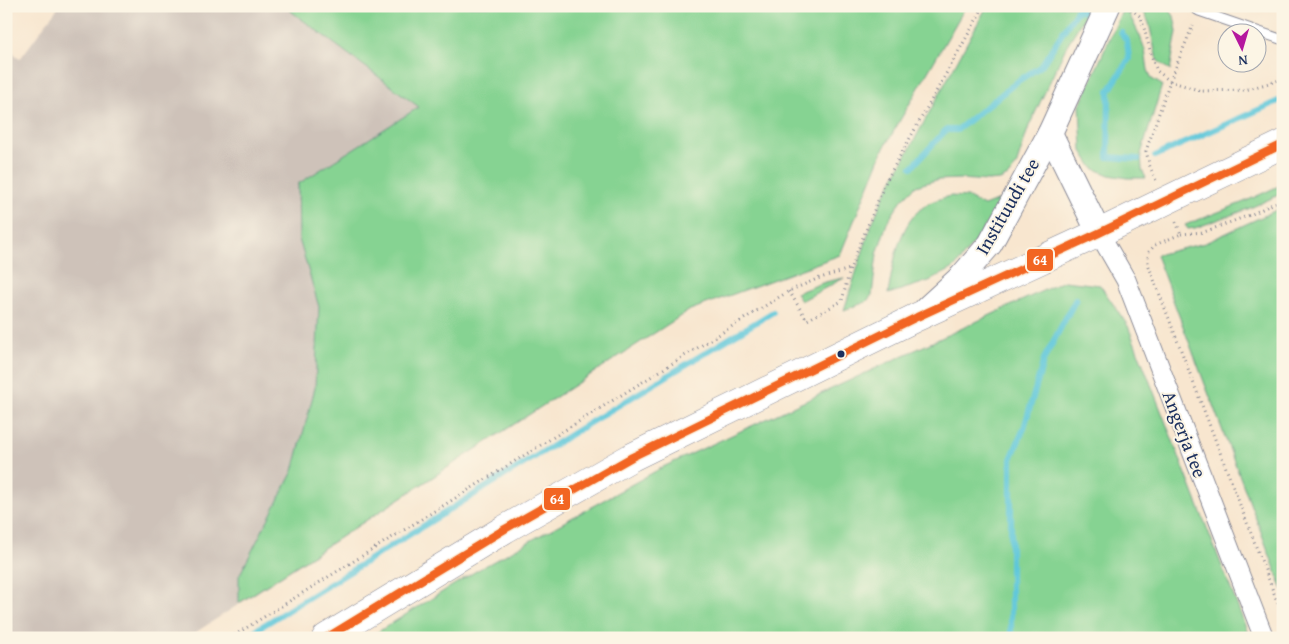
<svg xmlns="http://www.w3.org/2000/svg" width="1289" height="644" viewBox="0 0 1289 644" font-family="'Gentium Book Plus',serif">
<rect width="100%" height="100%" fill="#fcf5e5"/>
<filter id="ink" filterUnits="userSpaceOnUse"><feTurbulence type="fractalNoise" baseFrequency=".02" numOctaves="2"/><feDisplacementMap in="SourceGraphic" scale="10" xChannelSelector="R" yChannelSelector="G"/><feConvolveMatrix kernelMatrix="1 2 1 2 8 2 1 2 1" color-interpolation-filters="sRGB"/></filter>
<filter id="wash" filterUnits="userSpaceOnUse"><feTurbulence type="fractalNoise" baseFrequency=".0096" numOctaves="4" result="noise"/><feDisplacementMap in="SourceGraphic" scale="20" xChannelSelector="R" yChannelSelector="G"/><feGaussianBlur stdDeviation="1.12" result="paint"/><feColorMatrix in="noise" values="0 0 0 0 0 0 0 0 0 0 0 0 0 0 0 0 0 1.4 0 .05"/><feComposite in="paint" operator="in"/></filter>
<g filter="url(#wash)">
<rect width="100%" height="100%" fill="#f8e6cf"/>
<path fill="#cec2b9" d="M59,6H284L690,310L187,638H6V46L20,59Z"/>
<g fill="#86d392" stroke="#508178">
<path d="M284,6H355L359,9L361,6H966L884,148L840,255L690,310L239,603V576L293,471L315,388L319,307L299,239L298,184L419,107Z"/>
<path d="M987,6H1091L1067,45L1029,126L1016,166L1008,176L1000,180L988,181L961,179L936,180L916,186L901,201L887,223L877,254L872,295L866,302L844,310L871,226L884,196Z"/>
<path d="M1138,6H1167L1174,16L1177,32L1170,70L1157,60L1149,23L1143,10Z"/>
<path d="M1122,11L1129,14L1140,36L1145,50L1148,70L1152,79L1162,85L1141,154L1142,170L1146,178H1128L1109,175L1093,168L1082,151L1080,105Z"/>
<path d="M1283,184V193L1248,209L1195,228L1188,229L1185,225L1244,202Z"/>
<path d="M950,196L967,197L984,206L999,200L993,214L977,239L954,268L929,281L888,294C893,266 898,226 922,208C930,201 940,199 950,196Z"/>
<path d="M1283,207V590L1156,255L1205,243Z"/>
<path d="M844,278L801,301L796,293L825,282Z"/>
<path d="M1064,281L1100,285L1128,326L1250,638H368L476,571L663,467Z"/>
</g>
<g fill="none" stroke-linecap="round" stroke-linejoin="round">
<g stroke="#5fc7da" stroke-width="6">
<path d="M1078,9L1086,13"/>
<path d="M1121,32L1127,41L1129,59L1109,91L1108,157L1138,159"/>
<path d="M1155,156L1283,99"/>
<path d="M912,167L946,130H957L1018,81L1041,66L1078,9V6"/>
<path d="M243,638L591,422L773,312"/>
<path d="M1011,638V459L1024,428L1044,359L1076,299"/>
</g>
</g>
</g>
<g filter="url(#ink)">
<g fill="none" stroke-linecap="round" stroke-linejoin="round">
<g stroke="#8a8a96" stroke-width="11">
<path id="service" d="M1191,6L1199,11L1283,40"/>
</g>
<g stroke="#8a8a96" stroke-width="21">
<path id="minor" d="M1099,233L1126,280L1264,638"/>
</g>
<g stroke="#8a8a96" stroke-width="26">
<g id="tertiary">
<path d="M1050,133L1099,233"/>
<path d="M927,308L962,276L990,244L1050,133L1108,6"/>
</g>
</g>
<g stroke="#8a8a96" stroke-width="29">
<path id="primary" d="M326,638L505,529L632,457L917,317L1099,233L1283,144"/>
</g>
<g stroke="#8a8a96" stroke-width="3" stroke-dasharray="1 4" stroke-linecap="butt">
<path d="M1131,9L1141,17L1153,61L1157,71L1170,81L1201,91L1245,90L1283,79"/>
<path d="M1156,180L1150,167L1146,151L1170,81L1193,25"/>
<path d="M1176,222L1181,234L1155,245L1148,253V264L1283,617"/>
<path d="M1181,234L1204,232L1250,215L1283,199"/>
<path d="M789,291L807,320L842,301L850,269L886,181L984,6"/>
<path d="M230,638L789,291L817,279L850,269"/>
</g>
<use href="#service" stroke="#fff" stroke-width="9"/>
<use href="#minor" stroke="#fff" stroke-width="19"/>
<use href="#tertiary" stroke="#fff" stroke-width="24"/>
<use href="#primary" stroke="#fff" stroke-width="28"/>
<g stroke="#fcf5e5" stroke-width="11">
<path id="bus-1" d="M326,638L505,529L632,457L917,317L1099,233L1283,144"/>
</g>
<use href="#bus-1" stroke="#f26522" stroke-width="8"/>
</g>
</g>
<circle fill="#1b2f5e" stroke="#fcf5e5" stroke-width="2" cx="841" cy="354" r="4.5"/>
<g text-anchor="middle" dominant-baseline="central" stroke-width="4" stroke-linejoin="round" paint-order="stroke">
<g font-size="19" fill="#1b2f5e" stroke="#fcf5e5">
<text transform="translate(1007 206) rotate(-60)">Instituudi tee</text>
<text transform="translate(1185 434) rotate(69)">Angerja tee</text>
</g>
</g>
<g stroke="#fcf5e5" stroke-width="2">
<rect x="1026" y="248" width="28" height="24" rx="5" fill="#f26522"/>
<rect x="543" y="487" width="28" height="24" rx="5" fill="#f26522"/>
</g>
<g font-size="14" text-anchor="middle" font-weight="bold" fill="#fff">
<text x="1040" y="265">64</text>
<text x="557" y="504">64</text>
</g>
<rect width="1289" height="644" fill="none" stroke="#fcf5e5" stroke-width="25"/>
<g transform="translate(1242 48) rotate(175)"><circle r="24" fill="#fcf5e5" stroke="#a2a6af"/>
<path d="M0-4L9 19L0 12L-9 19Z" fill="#b5179e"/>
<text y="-8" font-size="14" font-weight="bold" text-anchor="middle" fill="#1b2f5e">N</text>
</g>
</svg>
